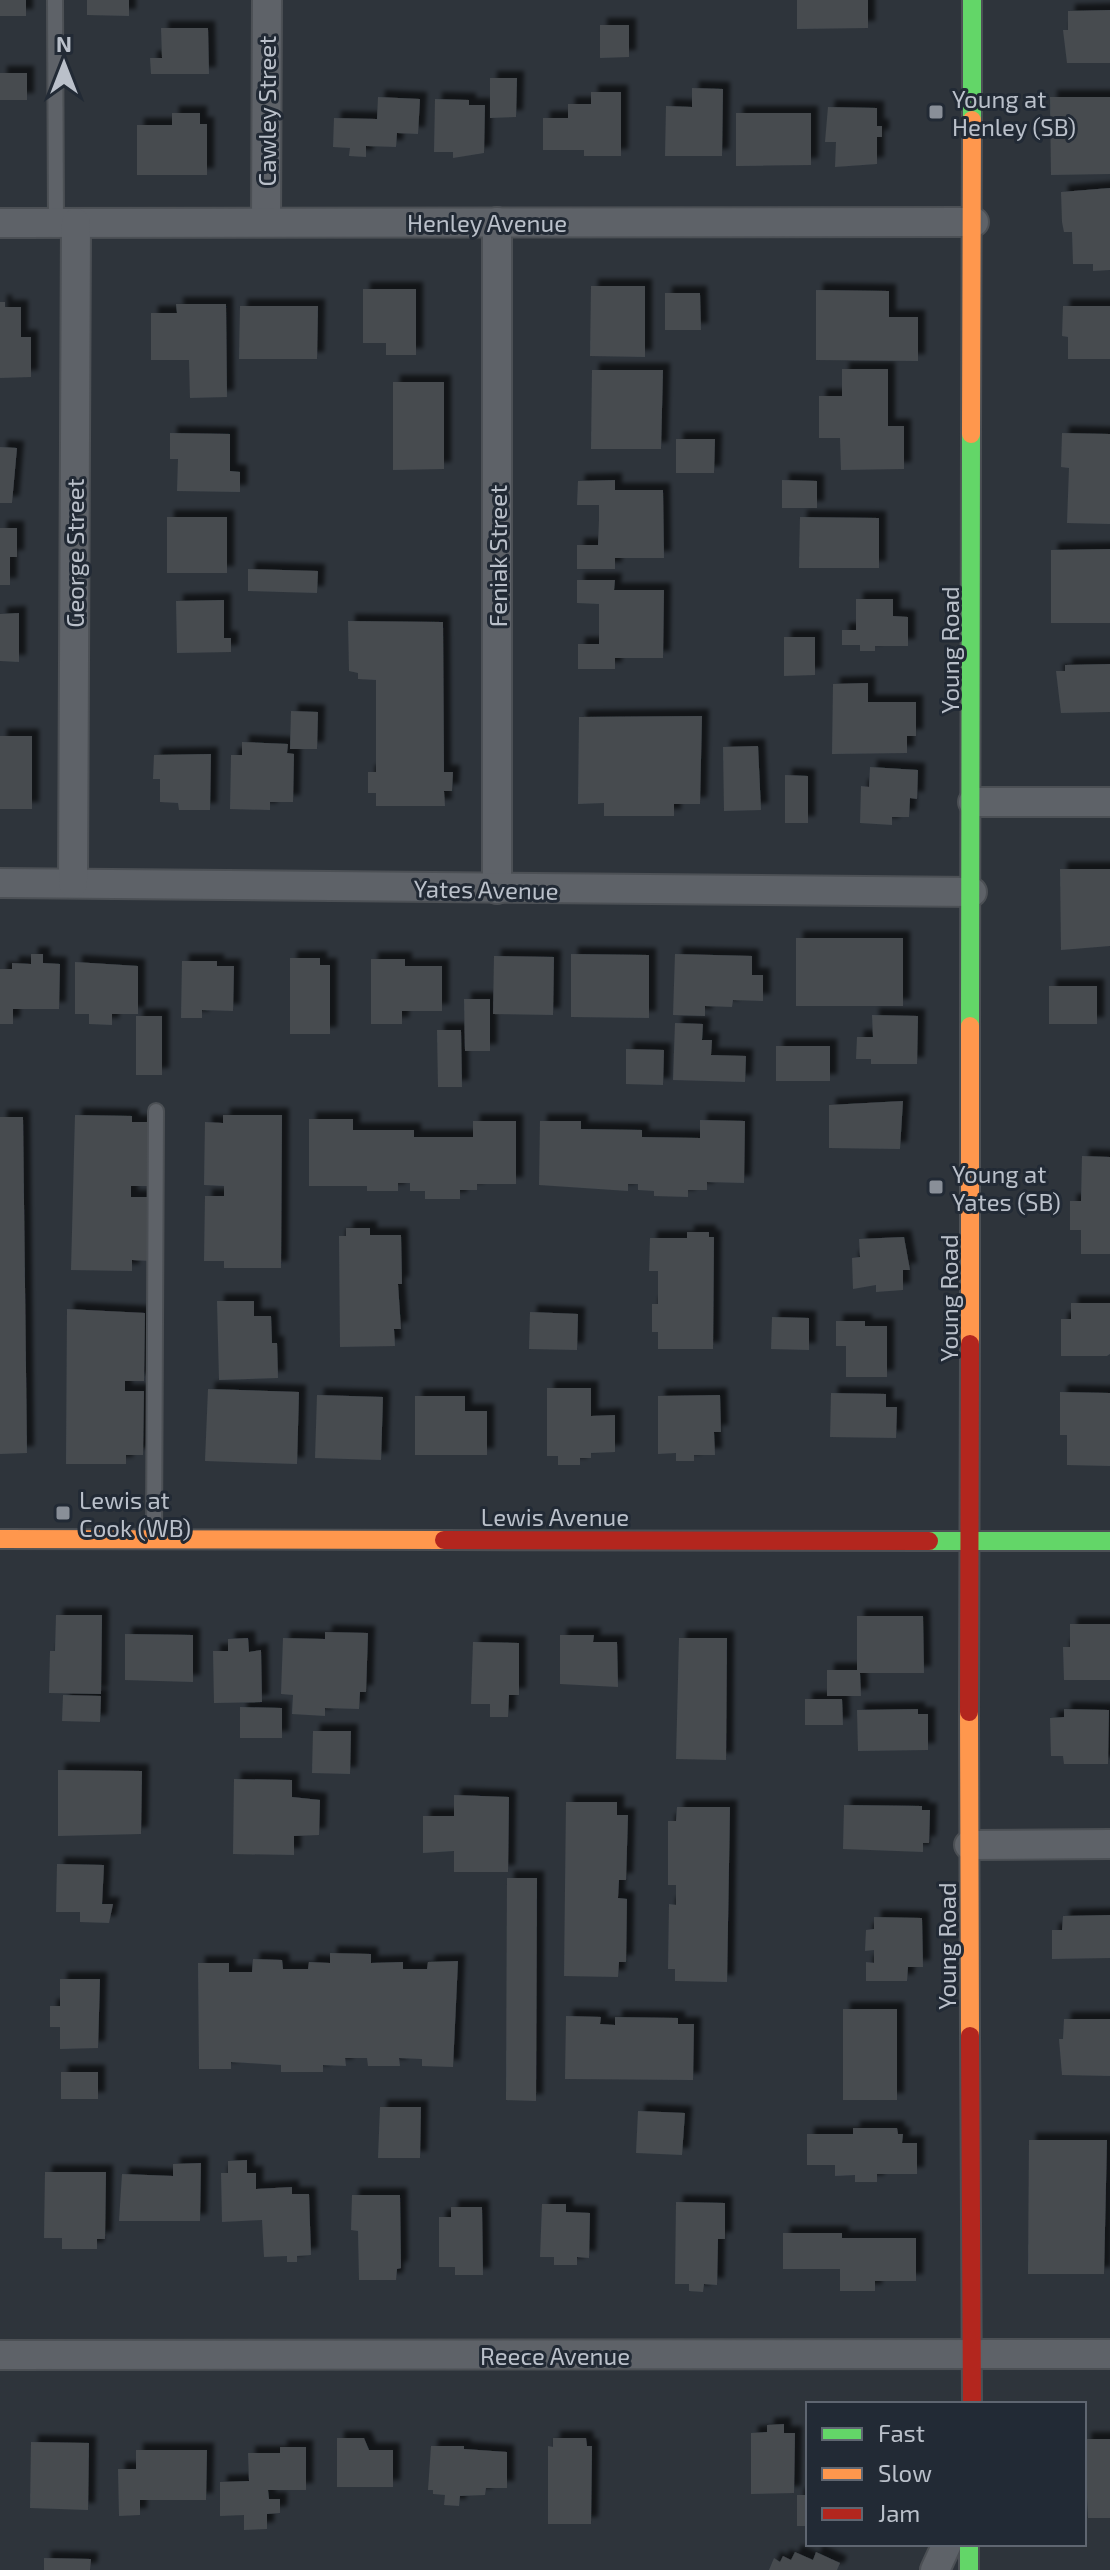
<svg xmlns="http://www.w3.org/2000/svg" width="1110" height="2570" viewBox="0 0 1110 2570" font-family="'Exo 2',sans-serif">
<defs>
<filter id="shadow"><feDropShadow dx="7" dy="-7" stdDeviation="2" flood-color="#0009"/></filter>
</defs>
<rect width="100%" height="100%" fill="#2e343b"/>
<g fill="#464b50" filter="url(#shadow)">
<rect x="0" y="0" width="26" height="16"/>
<path d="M87,0H129V16L87,15Z"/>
<path d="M797,0H868V28L797,29Z"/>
<path d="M1110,10V63H1067L1063,30H1068V11Z"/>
<path d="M600,25H629V57L600,58Z"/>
<path d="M161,28H208L209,74H151L150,58H162Z"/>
<rect x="0" y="73" width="27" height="27"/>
<path d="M490,78H517L516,117L490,118Z"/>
<path d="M692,88L723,89L722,156H665L666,106L692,107Z"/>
<path d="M591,92H621V156H584V150H543V118H568V104H591Z"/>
<path d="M378,97L420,99L418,134L397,133L396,147L366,146V157L349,156L350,148L333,147L334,118L377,119Z"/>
<path d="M1050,97H1110V174L1051,175Z"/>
<path d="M435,99L469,100V105H485L484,153L453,158V152H434Z"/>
<path d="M828,107L877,108V126H882V137H877V164L835,167L836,142H825Z"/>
<path d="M172,113H200V124H207V175H137V125H172Z"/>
<path d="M736,113H811V165L736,166Z"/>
<path d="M1110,188V270L1093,271V264H1073L1072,232H1064L1062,222L1061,192Z"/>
<path d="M591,286H645V357L590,356Z"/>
<path d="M363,289H416V355H386V343H363Z"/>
<path d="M816,290L889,291V317H918V361L816,360Z"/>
<path d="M665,293H700L701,330H665Z"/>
<path d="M0,302H5V307H21V337H31V377L0,378Z"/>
<path d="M176,304H226L227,397L190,398L189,360H151V313H177Z"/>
<path d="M240,306H318L317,359H239Z"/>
<path d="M1063,306H1110V359H1068V337L1062,336Z"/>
<path d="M842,369H888V426H904V469L841,470L840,438H819V396H842Z"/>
<path d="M592,370H663L661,449H591Z"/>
<path d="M393,382H444V469L393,470Z"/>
<path d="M170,433L230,434V471L240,472V492L177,491L178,459H170Z"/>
<path d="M1062,433L1110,434V524L1067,523L1069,468L1061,467Z"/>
<path d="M676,439H715L714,473H676Z"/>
<path d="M0,447L17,448L12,503H0Z"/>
<path d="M615,480V490H663L664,558H615V569H577V545H598L599,520V505H577L578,481Z"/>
<path d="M782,480L817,481V508H782Z"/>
<rect x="167" y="517" width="60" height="56"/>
<path d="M800,517L879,518V568H799Z"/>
<path d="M0,528H17V557H10V585H0Z"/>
<path d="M1110,549V623H1051V550Z"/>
<path d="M248,569L318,571L317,593L248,591Z"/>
<path d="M577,580H615L614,590H664L663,658H615V669H578V644H599V604L577,603Z"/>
<path d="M856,599H893V616L908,617V646H875V651H860V645H842V630H856Z"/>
<path d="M224,600V638H231V652L177,653L176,601Z"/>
<path d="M19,613V662L0,661V614Z"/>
<path d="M348,621L443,622L444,772H453L452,791H444L445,806H376V793H368V772H376V680L358,679V673L349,671Z"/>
<path d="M784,637H815V675L784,676Z"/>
<path d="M1110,664V712L1061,713L1056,671H1065V665Z"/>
<path d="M868,683V702H916V736H907V753L832,754L833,684Z"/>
<path d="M291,711L318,712L317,749H290Z"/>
<path d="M702,716L700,804H674V816H604V803L578,804L579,717Z"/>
<rect x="0" y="736" width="32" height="73"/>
<path d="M242,742L288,744L287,753L294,754L293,802H270V810L230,809L231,755H242Z"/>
<path d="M758,746L761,810L724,811L723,747Z"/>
<path d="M211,754L210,810H179L178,803L160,802V779H153L154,755Z"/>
<path d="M870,767L918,770L917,799L910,798L909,817H892V825L860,823L861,786L869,787Z"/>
<path d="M785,775L808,776V823H785Z"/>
<path d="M1060,869H1110V946L1061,950Z"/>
<rect x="796" y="938" width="107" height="68"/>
<path d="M31,954H43V963L60,964L59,1009H13V1024H0V969H12V963L31,964Z"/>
<path d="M571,954L649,955V1018L571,1017Z"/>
<path d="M675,954L752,956V975H763V1001L733,1000L732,1007L705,1006V1016L673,1015Z"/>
<path d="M494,956L554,957L553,1015L493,1014Z"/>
<path d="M290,958H320V965H330V1034H290Z"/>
<path d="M371,959H405V966H442V1011H402V1024H371Z"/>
<path d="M182,961H217V966H234L233,1011L202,1010V1018H181Z"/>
<path d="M75,962L138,966V1014H112V1025L89,1024V1014H75Z"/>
<rect x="1049" y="986" width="48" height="38"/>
<path d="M464,999H490V1051H465Z"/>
<path d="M872,1015L918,1016L917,1064H871V1059H856L857,1037H873Z"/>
<rect x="136" y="1016" width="26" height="59"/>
<path d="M675,1023L703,1024L702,1040H712L711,1055L746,1056L745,1082L673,1080Z"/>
<path d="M437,1030H461L462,1087H438Z"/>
<rect x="776" y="1046" width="54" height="35"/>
<path d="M626,1049L664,1050L663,1085L626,1084Z"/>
<path d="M903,1101L900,1149L829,1148V1105Z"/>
<path d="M75,1115L132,1116V1122H151L150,1186H131V1197H151L150,1261L132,1260V1271L71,1270Z"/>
<path d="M223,1115H282L281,1268H224V1261H204L205,1196H224V1186L204,1185L205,1122L223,1123Z"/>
<path d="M0,1117H23L27,1453L0,1454Z"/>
<path d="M309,1119H353V1130H414V1137H473V1121H516V1184H477V1190H460V1199H425V1191H410V1183H398V1191H367V1186H309Z"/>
<path d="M700,1120L745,1121L744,1183L707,1182V1190H688V1197L654,1196V1191L638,1190V1184H628V1191L539,1185L540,1121H581V1129L642,1130V1137L700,1138Z"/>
<path d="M1082,1156L1110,1157V1254H1081V1230H1070V1201H1081Z"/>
<path d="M346,1228H370V1235H401L402,1284H398L401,1329H394L395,1346L340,1347L339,1236H346Z"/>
<path d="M687,1232H709V1237H714L713,1349H658V1332H652V1304H658V1271H649L650,1238H687Z"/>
<path d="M904,1237L910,1270H903V1290L876,1292V1285L853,1289L852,1258L860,1257L859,1239Z"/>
<path d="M217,1301H254V1316H271L272,1343H277L278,1378L219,1380Z"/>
<path d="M1071,1303H1110V1354L1107,1356H1061V1319H1071Z"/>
<path d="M67,1309L145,1313L144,1381H125V1391H144L143,1455H126V1464H66Z"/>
<path d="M530,1312L578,1314L577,1350L529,1349Z"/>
<path d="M772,1317L809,1318V1350L771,1349Z"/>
<path d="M836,1321H865V1326H887V1377H846V1346H836Z"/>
<path d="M547,1388H591V1416L615,1415V1452L591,1453V1458H580V1465H558V1456H547Z"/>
<path d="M208,1389L299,1392L297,1464L205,1461Z"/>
<path d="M1060,1392L1110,1393V1466L1067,1465V1435H1060Z"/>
<path d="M831,1393L886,1394V1407H897L896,1438L830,1437Z"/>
<path d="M317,1395L383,1397L381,1460L315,1458Z"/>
<path d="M720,1395L721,1432H714L715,1455H694V1461H676V1453L658,1454V1396Z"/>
<path d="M415,1396H465V1411H487V1455H415Z"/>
<path d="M56,1615H102L101,1694L49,1693L50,1651H55Z"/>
<path d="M857,1616H923L924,1673H860L861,1696H827V1670H857Z"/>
<path d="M1070,1624H1110V1680H1064L1063,1647H1070Z"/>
<path d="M325,1632L368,1633L366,1692H360L359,1709L325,1708V1716L292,1714L293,1695L281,1694L283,1638L325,1639Z"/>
<path d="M125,1634L193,1635V1682L125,1680Z"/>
<path d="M560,1635H594L593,1642H617L618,1687L560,1684Z"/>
<path d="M248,1638L249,1652L261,1650L262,1702L214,1703L213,1651H228V1639Z"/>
<path d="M679,1638H727L726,1760L676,1759Z"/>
<path d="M473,1642L519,1643V1695H509L508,1717H490V1704H471Z"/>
<path d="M63,1695L101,1696L100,1722L62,1721Z"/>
<path d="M805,1699H842L843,1725H805Z"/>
<path d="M240,1707L282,1708V1738H240Z"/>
<path d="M918,1709V1714H928V1750L858,1751L857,1710Z"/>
<path d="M1064,1709L1109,1710L1108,1764H1064L1063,1756H1051L1050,1718L1064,1717Z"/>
<path d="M313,1731H351L350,1774L312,1773Z"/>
<path d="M58,1770L142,1771L141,1834L58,1836Z"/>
<path d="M234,1779L292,1780V1797L320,1800L319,1835L294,1836V1855L233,1854Z"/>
<path d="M454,1795L509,1797L508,1872H454V1851L423,1853V1816H454Z"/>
<path d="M566,1802H617V1815H628L626,1880H619L618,1898L627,1899L626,1962H619L618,1977L564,1976Z"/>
<path d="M844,1805L922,1806V1810H930L929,1843H923V1852L843,1849Z"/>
<path d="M677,1807H730L727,1982L675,1981V1969H668L669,1904L676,1905V1885H668V1821H676Z"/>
<path d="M57,1864L104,1865L102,1904H113L109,1923L80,1922V1912H56Z"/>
<path d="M507,1878H537L536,2101L506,2100Z"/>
<path d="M1110,1915V1958L1052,1959V1930H1062L1063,1916Z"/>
<path d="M874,1917L922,1918L923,1967H908L907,1981H866V1962L874,1963V1950L865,1951L866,1930L874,1929Z"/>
<path d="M330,1953L371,1954V1963L403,1962V1969H427L428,1962L458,1961L453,2067L422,2066V2059L399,2058L400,2066H368L367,2058H345L346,2066L323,2065V2072H281V2065L231,2062V2069H199L198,1963H229V1972H252L253,1959L282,1960L283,1969H308L309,1962L330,1963Z"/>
<path d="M60,1979H100L98,2048L60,2049V2027H50V2006H60Z"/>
<rect x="843" y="2009" width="54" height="91"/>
<path d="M566,2016L601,2017L600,2024L615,2025V2017L678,2018V2024H694L693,2080L565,2079Z"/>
<path d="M1064,2019H1110V2076L1062,2075L1059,2039H1063Z"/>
<rect x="61" y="2072" width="37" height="27"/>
<path d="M380,2107H421L420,2158H378Z"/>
<path d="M638,2111L685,2113L682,2155L636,2153Z"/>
<path d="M853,2128H897L898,2134H903L902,2143H917V2174H877V2182H855V2175L835,2176V2165H807V2134H853Z"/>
<path d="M1029,2140H1107L1104,2274H1028Z"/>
<path d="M247,2160V2173H256V2189L292,2187V2194H309L311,2255L297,2256V2262H287V2256L264,2257L262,2220L222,2222L221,2173H228V2161Z"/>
<path d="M201,2163L200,2221H119L122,2174L173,2176V2164Z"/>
<path d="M45,2172H106L105,2239H97V2249H62V2238H44Z"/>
<path d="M352,2195H400L401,2268L397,2269L396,2280H359L358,2231L351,2230Z"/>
<path d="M676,2202L725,2203V2239H718L717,2285L704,2284L703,2292L689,2291V2284H675Z"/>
<path d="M542,2204H566V2212L590,2213L589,2258L577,2257V2265H554V2257H540Z"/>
<path d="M451,2207H482L483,2275H455V2267H439V2217H451Z"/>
<path d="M783,2233H842V2238H916V2281H875V2291H840V2269H783Z"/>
<path d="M784,2424V2433H795L794,2493L751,2494V2433L767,2432V2425Z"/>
<path d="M337,2438H364L369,2450H393V2487H337Z"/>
<path d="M553,2438H586L587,2446H592L591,2524H548V2446L553,2447Z"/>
<path d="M1084,2439H1110V2518H1088Z"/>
<path d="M31,2442L89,2443L88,2510L30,2508Z"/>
<path d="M431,2446H464V2449L507,2452V2488H486L485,2495L460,2496L459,2506L444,2505L445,2495L433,2494V2490H428Z"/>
<path d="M280,2447H306V2490H268L269,2499H280V2513L267,2514V2529L244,2530V2515L220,2516V2482L249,2481L248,2453H280Z"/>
<path d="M136,2450H207L206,2500H140V2515L119,2516L118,2469H136Z"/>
<rect x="797" y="2495" width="11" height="31"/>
<path d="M795,2552L813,2560L816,2552L840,2563L837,2570H769L774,2558L780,2562L783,2556L791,2560Z"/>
<path d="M44,2558L91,2559L90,2570H44Z"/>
</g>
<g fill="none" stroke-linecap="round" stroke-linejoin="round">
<g stroke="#4c5055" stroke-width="18">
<g id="lane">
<path d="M55,0L56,223"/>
<path d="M154,1539L156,1111"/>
</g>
</g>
<g stroke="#4c5055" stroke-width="32">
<g id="street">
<path d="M266,222L267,0"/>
<path d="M497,222V889"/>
<path d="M0,223L974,222"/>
<path d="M973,802H1110"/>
<path d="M0,883L972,892"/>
<path d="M73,883L76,223"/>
<path d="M969,1845L1110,1844"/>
<path d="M0,2355L1110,2354"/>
<path d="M935,2570L947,2544"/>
</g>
</g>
<g stroke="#4c5055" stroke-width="22">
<g id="fast">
<path d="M972,120V0"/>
<path d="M970,1026L971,434"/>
<path d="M929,1541H1110"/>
<path d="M969,2544V2570"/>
</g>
</g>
<g stroke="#4c5055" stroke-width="22">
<g id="slow">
<path d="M971,434L972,120"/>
<path d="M970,1344V1026"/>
<path d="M0,1539L444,1540"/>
<path d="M969,1712L970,2036"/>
</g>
</g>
<g stroke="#4c5055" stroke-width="22">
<g id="jam">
<path d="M444,1540L929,1541"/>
<path d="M969,1712L970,1344"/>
<path d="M970,2036L972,2404"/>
</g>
</g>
<use href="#lane" stroke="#5e6268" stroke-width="14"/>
<use href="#street" stroke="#5e6268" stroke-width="28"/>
<use href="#fast" stroke="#63d668" stroke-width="18"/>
<use href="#slow" stroke="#ff974d" stroke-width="18"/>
<use href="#jam" stroke="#b3261e" stroke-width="18"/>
</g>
<g fill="#898f98" stroke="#222a35" stroke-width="3">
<rect x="928" y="104" width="16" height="16" rx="4"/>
<rect x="928" y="1179" width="16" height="16" rx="4"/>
<rect x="55" y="1505" width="16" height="16" rx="4"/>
</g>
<g text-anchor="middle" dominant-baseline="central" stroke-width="6" stroke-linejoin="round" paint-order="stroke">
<g font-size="24" fill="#bac0ca" stroke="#222a35" text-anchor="start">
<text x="952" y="98">Young at<tspan x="952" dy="28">Henley (SB)</tspan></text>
<text x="952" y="1173">Young at<tspan x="952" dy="28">Yates (SB)</tspan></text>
<text x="79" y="1499">Lewis at<tspan x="79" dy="28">Cook (WB)</tspan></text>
</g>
<g font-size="24" fill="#bac0ca" stroke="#222a35">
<text transform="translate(266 111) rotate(-90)">Cawley Street</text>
<text x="487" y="222">Henley Avenue</text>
<text transform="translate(74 553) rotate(-90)">George Street</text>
<text transform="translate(497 556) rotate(-90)">Feniak Street</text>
<text transform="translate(949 650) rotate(-90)">Young Road</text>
<text transform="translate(486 889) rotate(1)">Yates Avenue</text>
<text transform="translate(948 1298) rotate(-90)">Young Road</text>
<text x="555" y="1516">Lewis Avenue</text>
<text transform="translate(946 1946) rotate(-90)">Young Road</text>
<text x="555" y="2355">Reece Avenue</text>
</g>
</g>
<rect x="806" y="2402" width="280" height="144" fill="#222a35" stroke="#5f6671" stroke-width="2"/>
<rect x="822" y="2428" width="40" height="12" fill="#63d668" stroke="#5f6671" stroke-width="2"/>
<text x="878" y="2442" font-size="24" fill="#bac0ca">Fast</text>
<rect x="822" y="2468" width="40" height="12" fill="#ff974d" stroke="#5f6671" stroke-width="2"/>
<text x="878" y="2482" font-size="24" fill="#bac0ca">Slow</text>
<rect x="822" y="2508" width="40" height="12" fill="#b3261e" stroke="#5f6671" stroke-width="2"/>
<text x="878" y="2522" font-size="24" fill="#bac0ca">Jam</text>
<g transform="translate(64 64)" stroke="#222a35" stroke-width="6" paint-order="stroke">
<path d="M0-6L14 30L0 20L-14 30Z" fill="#bac0ca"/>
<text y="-12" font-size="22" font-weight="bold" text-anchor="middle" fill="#bac0ca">N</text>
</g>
</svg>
